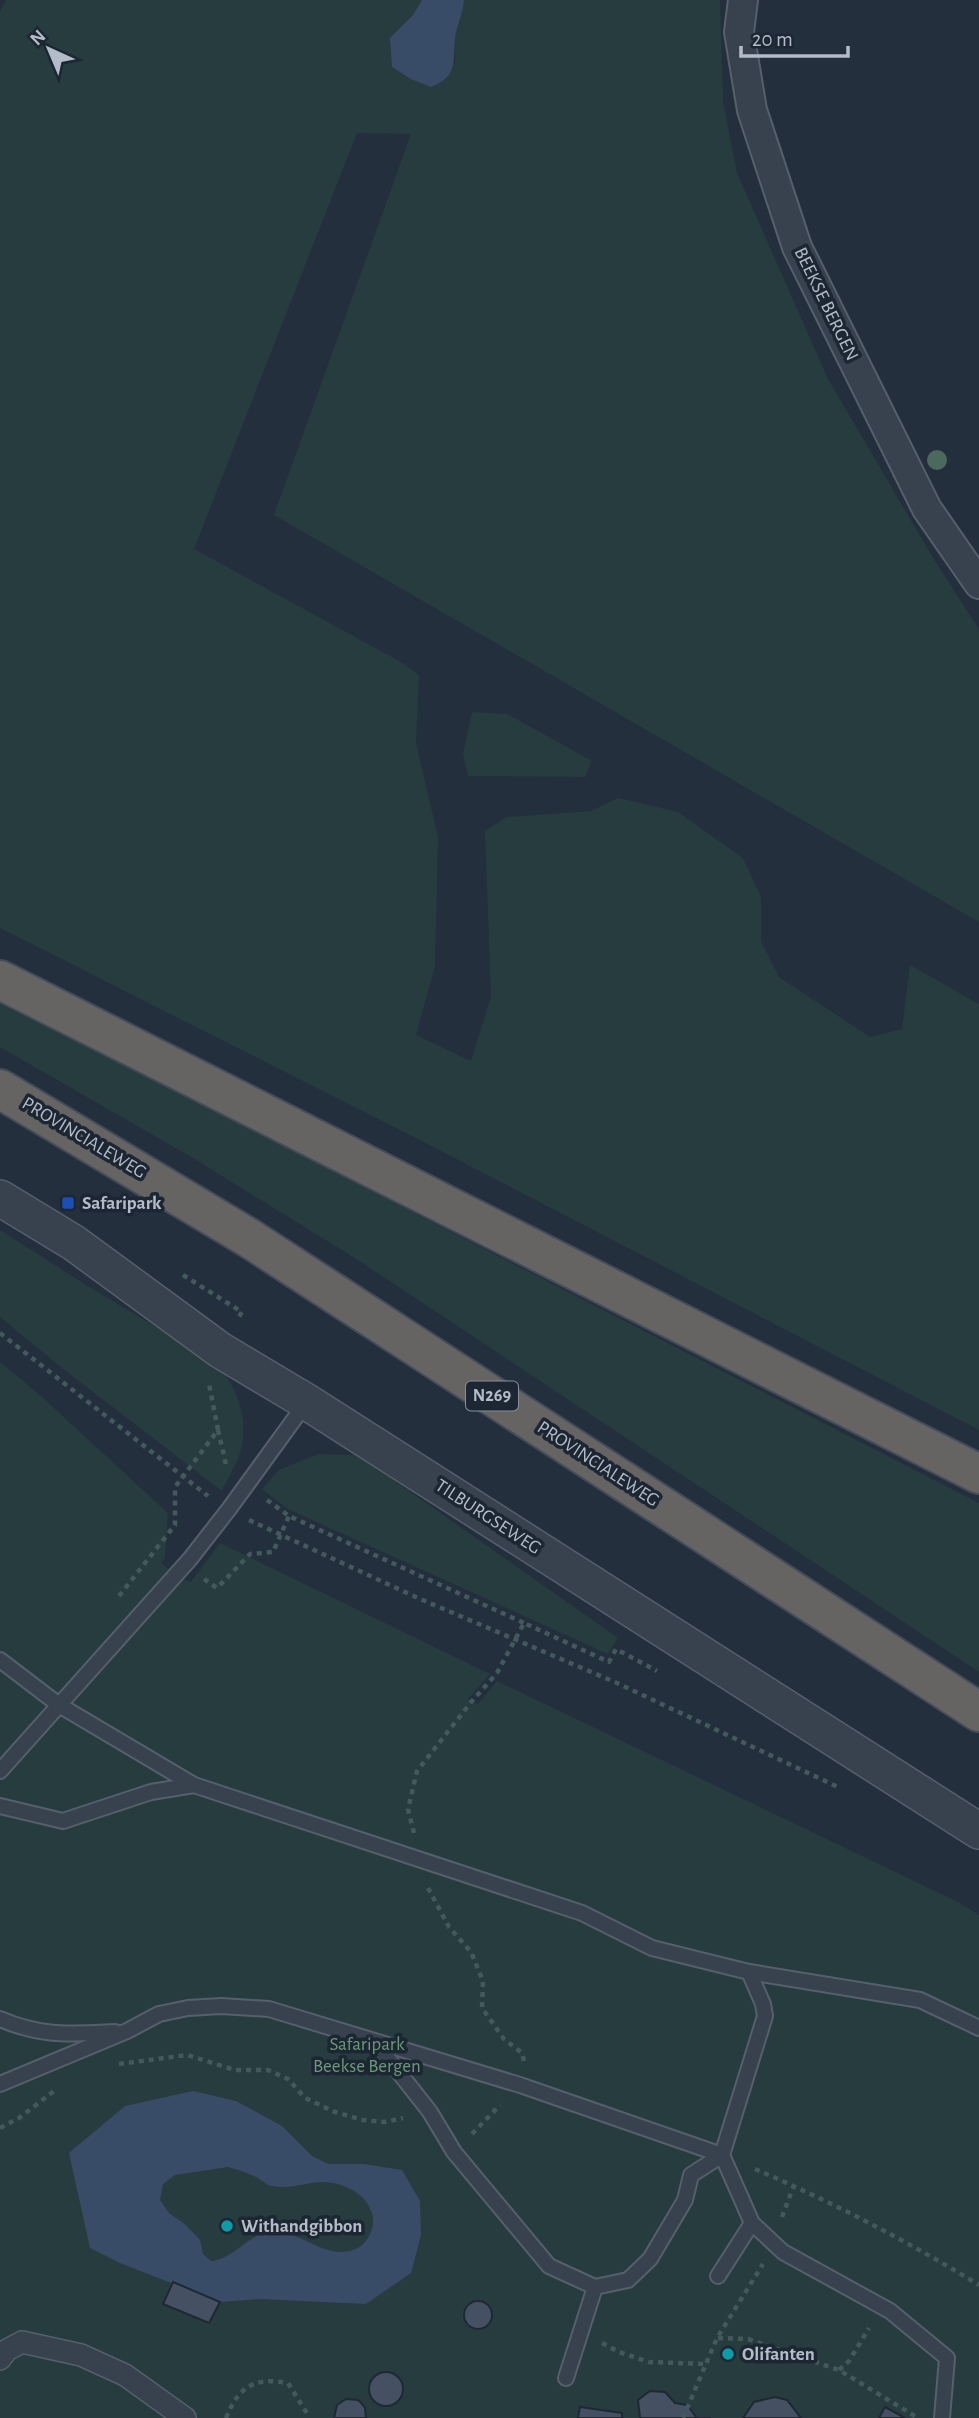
<svg xmlns="http://www.w3.org/2000/svg" width="979" height="2418" viewBox="0 0 979 2418" font-family="'Alegreya Sans',sans-serif">
<rect width="100%" height="100%" fill="#242f3e"/>
<g fill="#263c3f">
<path d="M6,0H422L413,15L391,38L455,64V37L464,0H720L723,101L737,173L828,379L933,558L979,629V922L274,515L411,134L357,133L194,549L399,661L419,675L416,743L438,837L435,966L416,1035L471,1061L491,997L485,831L507,817L591,811L618,798L678,812L743,858L761,897V941L779,977L870,1037L902,1029L910,965L979,1004V1430L414,1137L0,928V12Z"/>
<path d="M472,712L507,714L592,761L585,777L468,776L463,754Z"/>
<path d="M0,1004L296,1152L979,1503V1672L358,1260L193,1158L0,1047Z"/>
<path d="M0,1230L86,1285L218,1364C238,1390 251,1423 239,1456C235,1468 227,1479 222,1491L66,1371L0,1317Z"/>
<path d="M0,1362L41,1396L168,1513L165,1558L161,1563L176,1575L191,1582L220,1543L490,1674L468,1699L478,1704L497,1681L958,1902L979,1915V2418H0Z"/>
<path d="M318,1454L358,1455L618,1638L608,1654L288,1509L262,1489L279,1470Z"/>
</g>
<g fill="#394c67" fill-rule="evenodd">
<path d="M422,0H464C463,13 457,25 455,38C453,63 458,76 431,87L411,79L392,67L390,38L413,15Z"/>
<path d="M193,2091L236,2101L282,2126L312,2156L328,2164H364L402,2170L420,2201L421,2235L411,2273L366,2304L260,2299L220,2302L120,2263L90,2248L69,2153L125,2106ZM228,2167C238,2170 249,2173 258,2178C263,2181 268,2186 272,2186C296,2191 316,2176 341,2185C352,2189 361,2194 367,2203C372,2211 375,2220 372,2229C369,2237 365,2245 356,2249C324,2262 299,2227 268,2232C247,2236 233,2259 211,2261L203,2254L200,2240L186,2225L169,2213L160,2200L163,2184L175,2175Z"/>
</g>
<g fill="#455162" stroke="#1f2835" stroke-width="2">
<path d="M173,2282L220,2302L209,2323L163,2304Z"/>
<circle cx="478" cy="2315" r="14"/>
<circle cx="386" cy="2389" r="17"/>
<path d="M650,2391L665,2392L675,2403L687,2405L697,2418H711H640L638,2400Z"/>
<path d="M775,2397L787,2400L801,2418H743L754,2402Z"/>
<path d="M346,2399L358,2400L362,2404L365,2408L366,2418H334L337,2405Z"/>
<path d="M580,2407L622,2413V2418H578Z"/>
<path d="M885,2407L905,2418H879Z"/>
</g>
<g fill="none" stroke-linecap="round" stroke-linejoin="round">
<g stroke="#565f6c" stroke-width="18">
<g id="service">
<path d="M0,1660L59,1705L194,1785"/>
<path d="M0,1771L190,1559L229,1509L306,1403"/>
<path d="M0,1806L63,1821L151,1792L194,1785L582,1913L652,1948L749,1972L920,2000L979,2028"/>
<path d="M0,2019C42,2037 70,2034 115,2032"/>
<path d="M375,2042L430,2112L454,2152L549,2266L595,2287L628,2280L650,2259L685,2200L691,2175L722,2155L765,2016L763,2004L749,1972"/>
<path d="M0,2084L127,2031L159,2014L188,2008L221,2006L269,2009L520,2085L722,2155L752,2223L783,2252L890,2311L947,2358L942,2418"/>
<path d="M718,2276L752,2223"/>
<path d="M566,2378L595,2287"/>
</g>
</g>
<g stroke="#565f6c" stroke-width="24">
<path id="pedestrian" d="M0,2359L7,2350L22,2342L81,2355L125,2375L185,2418"/>
</g>
<g stroke="#565f6c" stroke-width="32">
<path id="minor" d="M743,0L739,32L752,110L797,247L927,509L979,584"/>
</g>
<g stroke="#565f6c" stroke-width="38">
<path id="tertiary" d="M0,1198L74,1243L220,1350L307,1402L979,1831"/>
</g>
<g stroke="#434c59" stroke-width="42">
<g id="trunk">
<path d="M0,980L979,1474"/>
<path d="M0,1089L249,1238L979,1712"/>
</g>
</g>
<g stroke="#44595c" stroke-width="4.5" stroke-dasharray="5 5" stroke-linecap="butt">
<path d="M183,1275L242,1312L237,1320"/>
<path d="M0,1333L208,1496"/>
<path d="M218,1430L227,1469"/>
<path d="M267,1500L289,1516L524,1623"/>
<path d="M249,1520L418,1598L617,1683L840,1788"/>
<path d="M204,1579L217,1588L250,1554L273,1552L289,1516"/>
<path d="M119,1596L175,1525V1487L218,1430L209,1384"/>
<path d="M414,1833L408,1809L417,1771L472,1701L497,1673L524,1623L609,1662L616,1649L657,1671"/>
<path d="M428,1888L449,1927L471,1952L483,1981L482,2008L504,2039L522,2053L524,2061"/>
<path d="M119,2064L187,2055L235,2070H268L288,2079L305,2098L335,2112L363,2120L385,2122L403,2118"/>
<path d="M0,2128L19,2118L54,2091"/>
<path d="M472,2134L500,2105"/>
<path d="M755,2169C832,2202 907,2241 979,2285"/>
<path d="M782,2217L794,2185"/>
<path d="M718,2338L748,2339L839,2370L918,2418"/>
<path d="M602,2343L619,2352L649,2362L706,2364"/>
<path d="M839,2370L849,2361L869,2328"/>
<path d="M226,2418C239,2386 254,2377 288,2383L308,2415"/>
<path d="M683,2418L717,2338L763,2264"/>
</g>
<use href="#service" stroke="#38414e" stroke-width="14"/>
<use href="#pedestrian" stroke="#38414e" stroke-width="21"/>
<use href="#minor" stroke="#38414e" stroke-width="28"/>
<use href="#tertiary" stroke="#38414e" stroke-width="35"/>
<use href="#trunk" stroke="#656462" stroke-width="38"/>
</g>
<circle fill="#4b6a5d" cx="937" cy="460" r="10"/>
<rect fill="#1a4fb4" stroke="#1d2633" stroke-width="2.5" x="61" y="1196" width="14" height="14" rx="3.5"/>
<g fill="#0f9aa8" stroke="#1d2633" stroke-width="2.5">
<circle cx="227" cy="2226" r="7"/>
<circle cx="728" cy="2354" r="7"/>
</g>
<g text-anchor="middle" dominant-baseline="central" stroke-width="7" stroke-linejoin="round" paint-order="stroke">
<rect fill="#1d2633" stroke="#878f9c" stroke-width="2" x="466" y="1381.5" width="52" height="29" rx="5"/>
<g font-size="18" font-weight="bold" fill="#b4bcc9">
<text x="492" y="1396">N269</text>
</g>
<g font-size="19" fill="#b4bcc9" stroke="#1d2633">
<text transform="translate(826 304) rotate(64)">BEEKSE BERGEN</text>
<text transform="translate(84 1138) rotate(31)">PROVINCIALEWEG</text>
<text transform="translate(598 1464) rotate(33)">PROVINCIALEWEG</text>
<text transform="translate(488 1517) rotate(33)">TILBURGSEWEG</text>
</g>
<g font-size="19" font-weight="bold" fill="#b4bcc9" stroke="#1d2633" text-anchor="start">
<text x="82" y="1203">Safaripark</text>
<text x="241" y="2226">Withandgibbon</text>
<text x="742" y="2354">Olifanten</text>
</g>
<g font-size="19" fill="#6b9a76" stroke="#1d2633">
<text x="367" y="2044">Safaripark<tspan x="367" dy="22">Beekse Bergen</tspan></text>
</g>
</g>
<g transform="translate(49 49) rotate(316)" stroke="#1d2633" stroke-width="5" paint-order="stroke">
<path d="M0-5L12 26L0 18L-12 26Z" fill="#b4bcc9"/>
<text y="-10" font-size="19" font-weight="bold" text-anchor="middle" fill="#b4bcc9">N</text>
</g>
<path d="M741 46v10h107v-10" fill="none" stroke="#b4bcc9" stroke-width="3.5"/>
<text x="752" y="46" font-size="21" fill="#b4bcc9" stroke="#1d2633" stroke-width="5" paint-order="stroke">20 m</text>
</svg>
